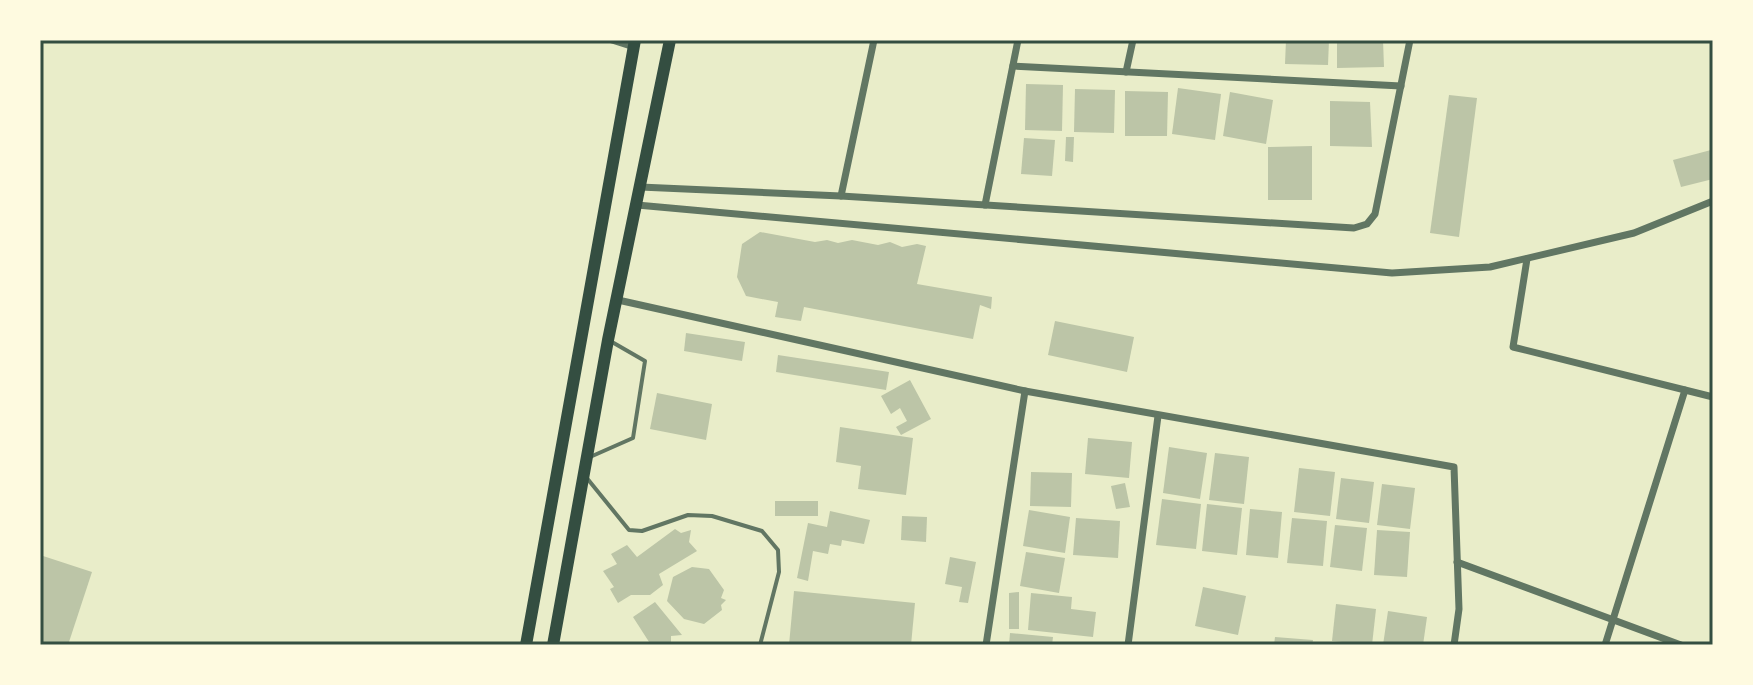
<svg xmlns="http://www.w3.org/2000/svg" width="1753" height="685" viewBox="0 0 1753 685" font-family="'Noto Serif',serif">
<rect width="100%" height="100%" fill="#e9edc9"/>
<g fill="#bcc5a7">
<path d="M1286,40H1329L1328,65L1285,64Z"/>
<path d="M1337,40H1383L1384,67L1337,68Z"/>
<path d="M1026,84L1063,85L1062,131L1025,130Z"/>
<path d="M1178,88L1221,94L1215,140L1172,134Z"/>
<path d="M1075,89L1115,90L1114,133L1074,132Z"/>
<path d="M1125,91L1168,92L1167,136H1125Z"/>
<path d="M1230,92L1273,100L1266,144L1223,136Z"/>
<path d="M1449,95L1477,98L1459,237L1430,233Z"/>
<path d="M1330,101L1370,102L1372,147L1330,146Z"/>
<path d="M1066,137H1074L1073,162L1065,161Z"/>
<path d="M1024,138L1055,140L1052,176L1021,174Z"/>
<path d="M1312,146V200H1268V147Z"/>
<path d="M1711,150L1713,179L1681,187L1673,160Z"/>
<path d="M760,232L815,242L827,240L838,243L852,240L878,245L890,242L902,247L917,244L926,246L917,284L992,297L991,309L980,305L973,339L804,307L801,321L775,317L778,302L746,296L737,277L742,244Z"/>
<path d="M1055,321L1134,337L1127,372L1048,355Z"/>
<path d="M686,333L745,342L742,361L684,351Z"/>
<path d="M778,355L889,372L886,390L776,372Z"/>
<path d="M910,380L931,419L901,435L896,427L907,421L900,408L891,414L881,396Z"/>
<path d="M657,393L712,404L706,440L650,429Z"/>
<path d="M840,427L913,438L906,495L858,489L861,466L836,462Z"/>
<path d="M1088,438L1132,442L1129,478L1085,474Z"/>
<path d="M1169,447L1207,453L1200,499L1163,493Z"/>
<path d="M1215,453L1249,457L1244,504L1209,500Z"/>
<path d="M1299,468L1335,472L1330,516L1294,512Z"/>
<path d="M1031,472L1072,473L1071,507L1030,506Z"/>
<path d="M1341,478L1374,482L1369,523L1336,519Z"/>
<path d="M1125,483L1130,507L1116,509L1111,486Z"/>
<path d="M1382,484L1415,488L1410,529L1377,525Z"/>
<path d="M1162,499L1201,504L1196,549L1156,545Z"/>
<rect x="775" y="501" width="43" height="15"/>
<path d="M1207,504L1242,508L1237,555L1202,551Z"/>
<path d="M1250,509L1282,512L1278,558L1246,555Z"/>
<path d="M1029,510L1070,517L1065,553L1023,546Z"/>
<path d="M830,511L870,520L864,544L842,540L841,546L830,544L828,554L813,551L808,581L797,578L808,523L827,527Z"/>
<path d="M902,516L927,517L926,542L901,540Z"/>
<path d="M1076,518L1120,521L1118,558L1073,555Z"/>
<path d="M1292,518L1327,521L1323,566L1287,563Z"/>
<path d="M1335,525L1367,528L1362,571L1330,567Z"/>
<path d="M675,529L681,533L691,530L689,542L697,551L659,574L663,585L650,595H631L618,603L610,589L614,587L603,571L617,564L611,554L627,545L637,557Z"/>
<path d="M1377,530L1410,532L1407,577L1374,575Z"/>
<path d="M1026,552L1065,558L1059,593L1020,586Z"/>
<path d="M40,555L92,572L68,645H40Z"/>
<path d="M950,557L976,562L968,603L959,602L962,587L945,584Z"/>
<path d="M692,567L709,569L724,590L721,598L726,600L721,605L722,610L704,624L684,619L667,601L673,577Z"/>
<path d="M1203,587L1246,596L1238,635L1195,626Z"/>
<path d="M794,591L915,603L911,645H789Z"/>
<path d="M1019,592V629H1009V593Z"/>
<path d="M1031,593L1072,597L1071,609L1096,612L1093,637L1028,630Z"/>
<path d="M655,602L682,635L671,636V645H651L633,617Z"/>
<path d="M1336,604L1376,609L1372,645L1332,641Z"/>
<path d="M1388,611L1427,617L1423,645H1383Z"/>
<path d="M1010,633L1053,637L1052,645H1009Z"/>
<path d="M1275,637L1313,640L1312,645H1274Z"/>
</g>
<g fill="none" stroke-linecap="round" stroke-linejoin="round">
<g stroke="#617663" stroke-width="4">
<path d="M590,457L633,438L645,361L612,342"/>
<path d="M586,477L629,530L642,531L688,515L712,516L762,531L778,550L779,572L760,645"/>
</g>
<g stroke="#617663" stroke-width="7">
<path d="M612,40L634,47"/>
<path d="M1013,66L1401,86"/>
<path d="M1126,72L1133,40"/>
<path d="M640,187L841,196L1354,228L1367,224L1375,214L1410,40"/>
<path d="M841,196L874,40"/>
<path d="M637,205L1392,273L1490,267L1634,233L1713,201"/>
<path d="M985,205L1018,40"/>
<path d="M1527,259L1513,347L1713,397"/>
<path d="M618,300L1025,391L1454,467L1459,609L1454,645"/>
<path d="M1457,562L1681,645"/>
<path d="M986,645L1025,391"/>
<path d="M1128,645L1158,416"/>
<path d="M1605,645L1685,390"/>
</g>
<g stroke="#344e41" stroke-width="12">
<path d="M526,645L635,40"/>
<path d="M553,645L608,340L670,40"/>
</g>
</g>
<rect width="1753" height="685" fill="none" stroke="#fefae0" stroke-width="84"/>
<rect x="42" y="42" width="1669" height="601" fill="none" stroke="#344e41" stroke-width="3"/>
</svg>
